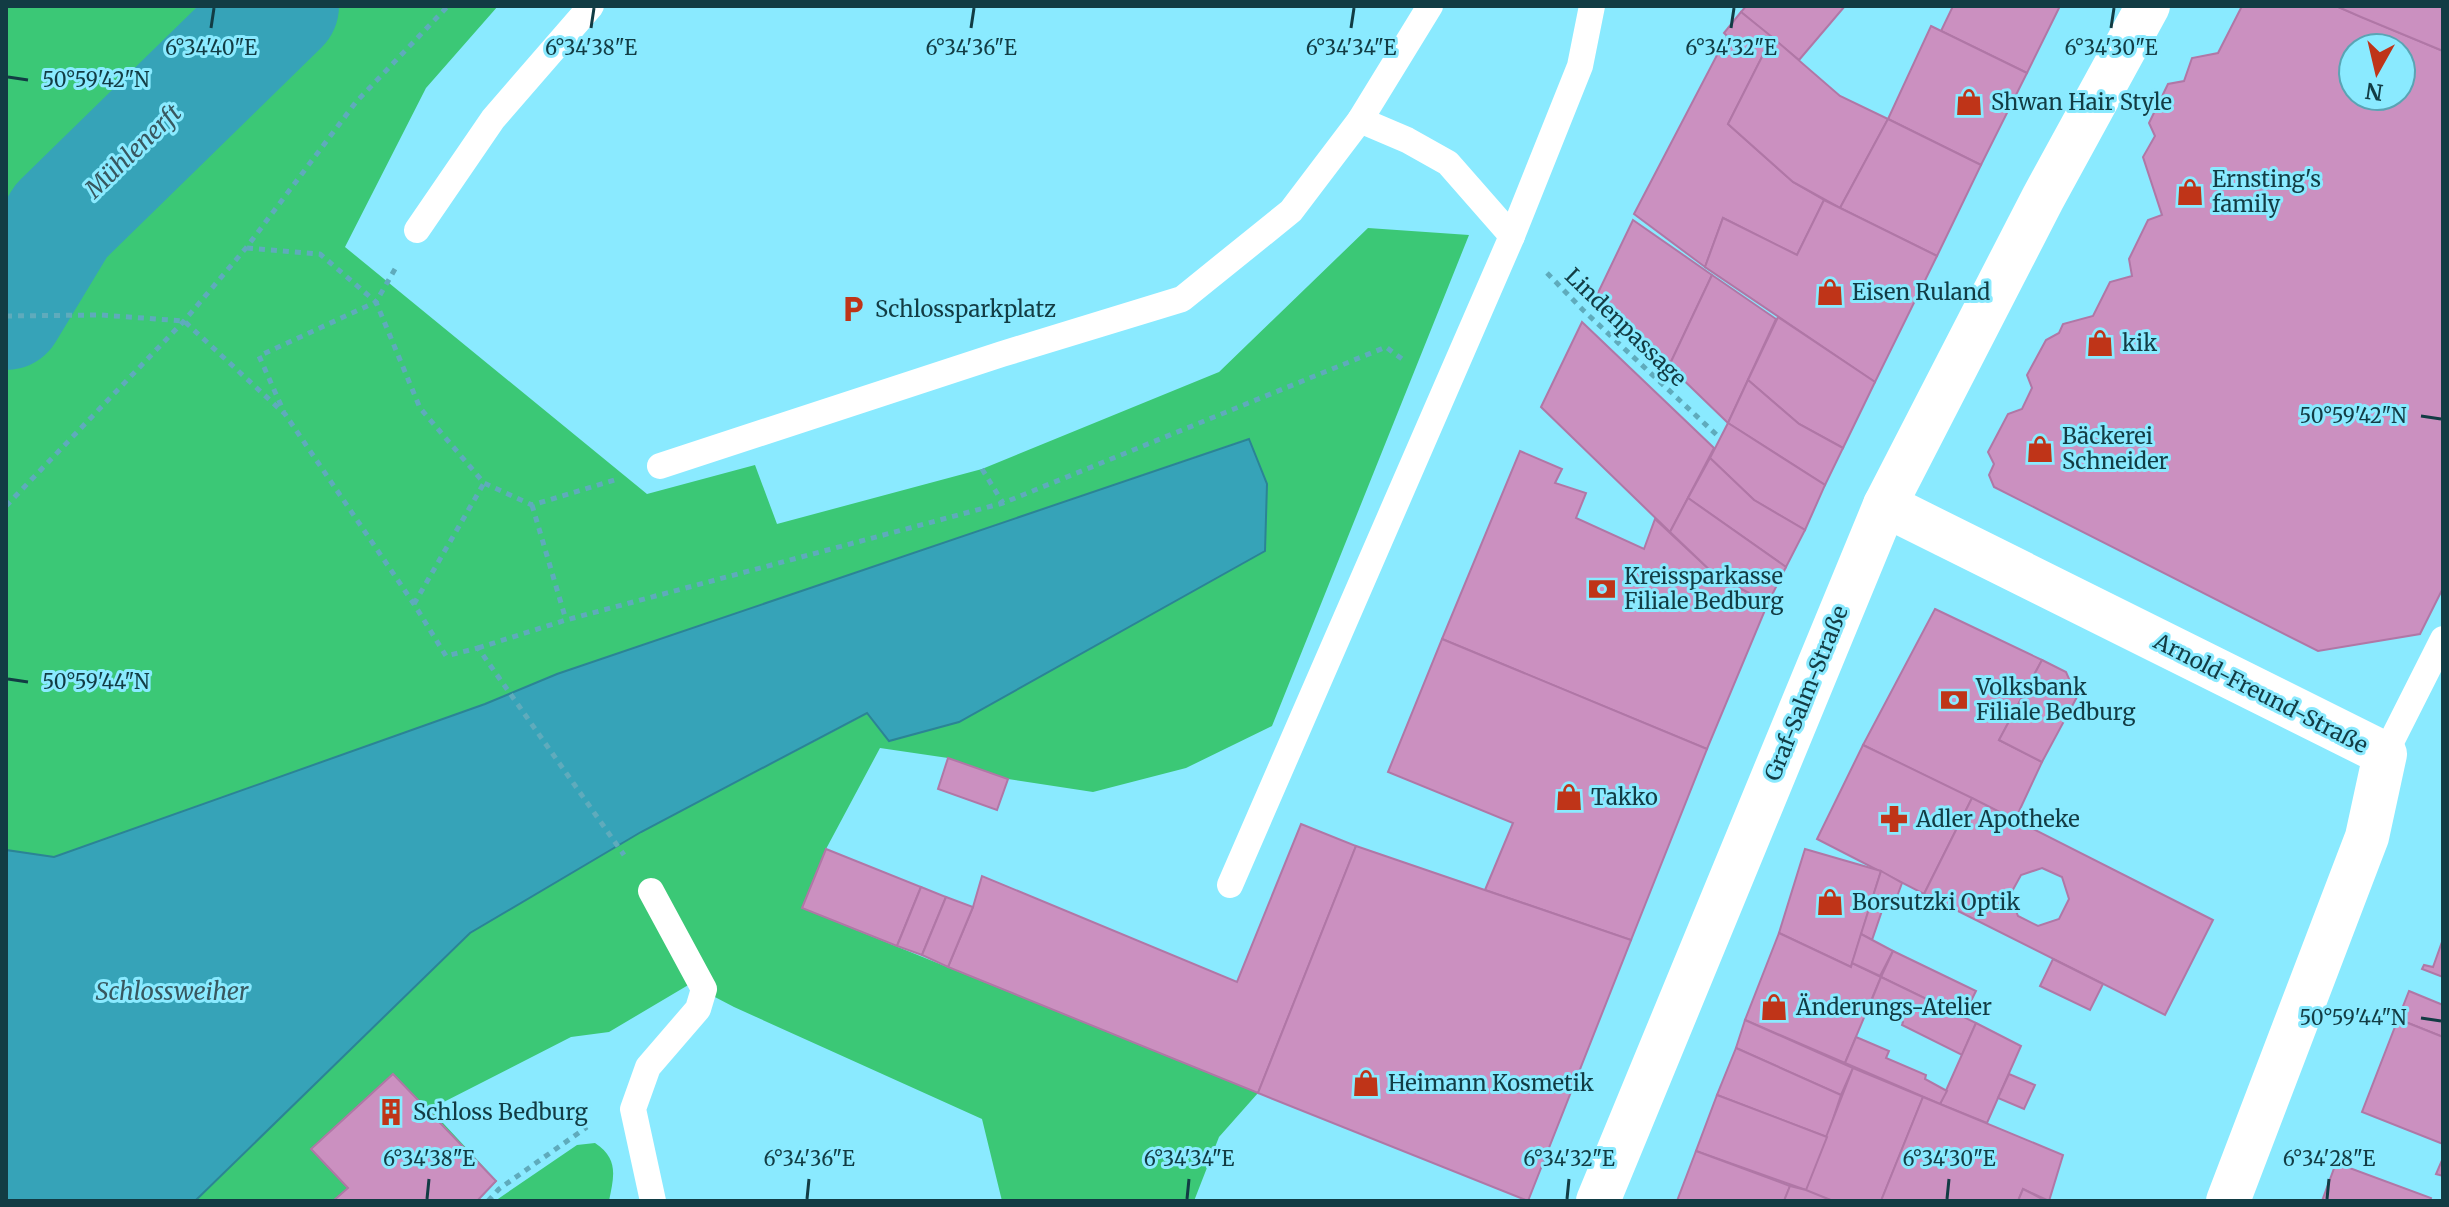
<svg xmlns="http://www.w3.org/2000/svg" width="2449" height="1207" viewBox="0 0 2449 1207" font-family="Merriweather,serif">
<rect width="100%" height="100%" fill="#8aeaff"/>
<g fill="#3bc876">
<path d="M6,6H498L426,88L345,247L647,494L755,465L777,524L982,469L1219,372L1368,228L1469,235L1272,726L1186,768L1093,792L1008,779L948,758L880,748L826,849L802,908L1258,1093L1219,1137L1194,1201H1002L982,1119L734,1007L690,984L609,1032L571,1037L430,1109L497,1181L478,1201L496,1180L393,1074L312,1149L348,1188L333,1201H195L470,933L641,832L868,713L889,740L959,722L1264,551L1267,484L1248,439L557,674L485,704L54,857L6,850Z"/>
<path d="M595,1143C619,1159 614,1176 609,1201H495L577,1145Z"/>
</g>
<path fill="#36a3b8" stroke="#2b8495" stroke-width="2" d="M1249,439L1267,484L1265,551L959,722L889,741L867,713L641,832L470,933L195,1201H6V850L54,857L485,704L557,674Z"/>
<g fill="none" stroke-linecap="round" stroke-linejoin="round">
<path stroke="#36a3b8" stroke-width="116" d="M6,312L61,221L281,6"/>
</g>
<g fill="#cb90c0" stroke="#b077a6" stroke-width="2" fill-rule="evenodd">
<path d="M1746,6H1845L1799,60L1741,12Z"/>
<path d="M1953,6H2060L2027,73L1941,31Z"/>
<path d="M2242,6H2336L2443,51V588L2420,634L2318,651L1994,487L1989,475L1994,464L1988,452L2008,414L2022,409L2032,388L2027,375L2046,340L2059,333L2063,324L2093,316L2110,282L2132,276L2129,259L2148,220L2162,215L2143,157L2155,136L2149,123L2168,84L2184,81L2192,58L2218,53ZM2353,48H2401V96H2353Z"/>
<path d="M2336,6H2443V51L2361,17Z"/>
<path d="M1741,12L1772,37L1728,124L1793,182L1824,200L1797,255L1723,218L1705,267L1634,214L1727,36L1724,33Z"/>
<path d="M1931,26L2027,73L1981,165L1888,119Z"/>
<path d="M1772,37L1840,96L1888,119L1840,208L1793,182L1728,124Z"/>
<path d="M1888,119L1981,165L1937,256L1840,208Z"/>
<path d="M1824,200L1937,256L1875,382L1705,267L1723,218L1797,255Z"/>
<path d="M1633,220L1712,275L1669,366L1596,297Z"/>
<path d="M1712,275L1776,319L1728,423L1669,366Z"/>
<path d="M1778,317L1875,382L1843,448L1799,424L1748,380Z"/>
<path d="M1582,322L1714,448L1670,532L1541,407Z"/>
<path d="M1748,380L1799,424L1843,448L1825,485L1728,423Z"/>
<path d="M1728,423L1825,485L1805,530L1754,500L1710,458Z"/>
<path d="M1520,451L1562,469L1555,483L1586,493L1576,518L1644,549L1655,519L1715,575L1768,603L1707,749L1442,639Z"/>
<path d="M1710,458L1754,500L1805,530L1786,567L1688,498Z"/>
<path d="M1688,498L1786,567L1768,603L1715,575L1670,532Z"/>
<path d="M1935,609L2042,660L1999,740L2042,762L2015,820L1863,745Z"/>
<path d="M1442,639L1707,749L1631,940L1485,890L1513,823L1388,772Z"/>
<path d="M2042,660L2066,672L2077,697L2042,762L1999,740Z"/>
<path d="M1863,745L1972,798L1924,894L1817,839Z"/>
<path d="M948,758L1008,779L997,810L938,789Z"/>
<path d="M1972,798L2213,920L2165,1015L1924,894ZM2042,868L2062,877L2069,899L2059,919L2038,926L2018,916L2010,895L2021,875Z"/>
<path d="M1301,824L1356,846L1258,1093L948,967L973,907L982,876L1237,982Z"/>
<path d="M1356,846L1631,940L1528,1201L1258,1093Z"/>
<path d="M826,849L921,887L897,946L802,908Z"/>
<path d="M1805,849L1881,871L1851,967L1779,933Z"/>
<path d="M1881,871L1902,883L1895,902L1886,899L1872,940L1861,934Z"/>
<path d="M921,887L946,897L922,955L897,946Z"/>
<path d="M946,897L973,907L948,967L922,955Z"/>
<path d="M1779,933L1851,967L1852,963L1881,977L1845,1063L1745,1020Z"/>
<path d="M1861,934L1893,951L1880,976L1852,963Z"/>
<path d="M2443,939V977L2422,969L2424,965L2433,967Z"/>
<path d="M1893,951L1976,991L1963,1017L1881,977Z"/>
<path d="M2053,959L2103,984L2090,1010L2040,986Z"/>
<path d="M1881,977L1976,1023L1962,1055L1902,1025L1903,1022L1870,1004Z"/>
<path d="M2409,991L2443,1005V1037L2398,1019Z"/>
<path d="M2398,1019L2443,1037V1144L2362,1112Z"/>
<path d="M1745,1020L1853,1068L1841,1095L1736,1048Z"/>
<path d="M1976,1023L2021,1046L1987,1123L1940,1104Z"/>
<path d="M1856,1037L1889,1051L1886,1058L1926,1075L1925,1079L1947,1091L1940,1104L1845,1063Z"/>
<path d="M1736,1048L1841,1095L1827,1137L1717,1095Z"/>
<path d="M1853,1068L1923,1097L1881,1201H1833L1805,1191Z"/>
<path d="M393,1074L496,1181L477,1201H333L348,1188L311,1149Z"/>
<path d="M2009,1074L2035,1085L2024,1109L1998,1098Z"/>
<path d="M1717,1095L1827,1137L1806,1190L1696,1151Z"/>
<path d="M1923,1097L2063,1155L2049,1201L2023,1189L2018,1201H1881Z"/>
<path d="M1696,1151L1790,1186L1784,1201H1677Z"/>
<path d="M2443,1158V1176L2436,1174Z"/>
<path d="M2336,1163L2431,1198L2430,1201H2322Z"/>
<path d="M1790,1186L1806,1190L1833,1201H1784Z"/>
<path d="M2023,1189L2046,1201H2018Z"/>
</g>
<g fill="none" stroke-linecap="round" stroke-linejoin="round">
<g stroke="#5fabbc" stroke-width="5" stroke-dasharray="6 6" stroke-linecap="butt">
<path d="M247,248L320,254L376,302L259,356L284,412"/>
<path d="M395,269L376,302L420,408L484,483L532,505L618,479"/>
<path d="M1547,273L1583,310L1720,438"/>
<path d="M6,316L101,315L184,321L285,414L414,604L446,656L478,648L624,855"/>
<path d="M982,469L1003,503"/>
<path d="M532,505L566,620"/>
<path d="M6,506L184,321L246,248L356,102L448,6"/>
<path d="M414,604L484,483"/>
<path d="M478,648L566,620L1003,503L1386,347L1406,362"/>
<path d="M488,1201L499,1189L587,1127"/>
</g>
<g stroke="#fff" stroke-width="26">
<path d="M1360,120L1407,140L1448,163L1512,236"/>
<path d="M417,230L493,119L591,6"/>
<path d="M660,466L1002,354L1182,299L1291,211L1360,120L1430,6"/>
<path d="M2385,754L2443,639"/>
<path d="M1230,885L1512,236L1580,66L1592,6"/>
<path d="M651,891L704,989L698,1009L648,1067L633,1109L653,1201"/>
</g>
<g stroke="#fff" stroke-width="44">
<path d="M1885,505L2385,754L2367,837L2228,1201"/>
<path d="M1598,1201L1885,505L2043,198L2148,6"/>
</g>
</g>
<path fill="none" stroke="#123c44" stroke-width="3" d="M211,28L214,8M591,28L594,8M971,28L974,8M1351,28L1354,8M1731,28L1734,8M2111,28L2114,8M8,77L28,80M2421,416L2441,419M8,679L28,682M2421,1018L2441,1021M427,1199L429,1179M807,1199L809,1179M1187,1199L1189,1179M1567,1199L1569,1179M1947,1199L1949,1179M2327,1199L2329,1179"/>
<defs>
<g id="shop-bare" transform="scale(2.16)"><path d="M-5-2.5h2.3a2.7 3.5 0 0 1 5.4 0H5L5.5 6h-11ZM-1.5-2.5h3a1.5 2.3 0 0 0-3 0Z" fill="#bf3418" stroke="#8aeaff" stroke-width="2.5" paint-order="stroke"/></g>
<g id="parking-bare" transform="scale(2.16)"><path d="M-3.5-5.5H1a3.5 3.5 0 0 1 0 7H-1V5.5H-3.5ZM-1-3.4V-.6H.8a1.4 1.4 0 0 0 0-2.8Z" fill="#bf3418" stroke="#8aeaff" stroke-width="2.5" paint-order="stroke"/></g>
<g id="bank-bare" transform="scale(2.16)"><path d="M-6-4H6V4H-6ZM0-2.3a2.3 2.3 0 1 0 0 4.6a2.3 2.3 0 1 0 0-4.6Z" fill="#bf3418" stroke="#8aeaff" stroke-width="2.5" paint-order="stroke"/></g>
<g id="pharmacy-bare" transform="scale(2.16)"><path d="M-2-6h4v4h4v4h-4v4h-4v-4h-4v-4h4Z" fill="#bf3418" stroke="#8aeaff" stroke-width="2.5" paint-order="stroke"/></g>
<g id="building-bare" transform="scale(2.16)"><path d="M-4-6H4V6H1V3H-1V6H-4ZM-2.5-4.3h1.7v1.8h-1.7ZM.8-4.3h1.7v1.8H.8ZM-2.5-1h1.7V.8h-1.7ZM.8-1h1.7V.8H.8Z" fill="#bf3418" stroke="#8aeaff" stroke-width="2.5" paint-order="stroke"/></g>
</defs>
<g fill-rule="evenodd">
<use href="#shop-bare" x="1969" y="102"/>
<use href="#shop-bare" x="2190" y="192"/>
<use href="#shop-bare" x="1830" y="292"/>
<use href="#parking-bare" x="853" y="309"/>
<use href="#shop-bare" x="2100" y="343"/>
<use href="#shop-bare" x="2040" y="449"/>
<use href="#bank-bare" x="1602" y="589"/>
<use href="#bank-bare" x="1954" y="700"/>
<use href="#shop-bare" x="1569" y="797"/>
<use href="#pharmacy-bare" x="1894" y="819"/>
<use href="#shop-bare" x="1830" y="902"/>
<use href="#shop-bare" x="1774" y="1007"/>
<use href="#shop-bare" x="1366" y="1083"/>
<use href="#building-bare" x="391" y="1112"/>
</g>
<g text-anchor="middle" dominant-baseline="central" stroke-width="6" stroke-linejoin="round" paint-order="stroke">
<g font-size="22" fill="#123c44" stroke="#8aeaff" text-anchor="start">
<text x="1991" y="102">Shwan Hair Style</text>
<text x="2212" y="179">Ernsting's<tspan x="2212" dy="25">family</tspan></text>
<text x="1852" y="292">Eisen Ruland</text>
<text x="875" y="309">Schlossparkplatz</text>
<text x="2122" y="343">kik</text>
<text x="2062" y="436">Bäckerei<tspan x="2062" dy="25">Schneider</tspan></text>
<text x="1624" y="576">Kreissparkasse<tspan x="1624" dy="25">Filiale Bedburg</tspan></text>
<text x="1976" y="687">Volksbank<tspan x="1976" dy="25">Filiale Bedburg</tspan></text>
<text x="1591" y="797">Takko</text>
<text x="1916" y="819">Adler Apotheke</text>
<text x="1852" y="902">Borsutzki Optik</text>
<text x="1796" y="1007">Änderungs-Atelier</text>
<text x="1388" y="1083">Heimann Kosmetik</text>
<text x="413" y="1112">Schloss Bedburg</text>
</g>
<g font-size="22" fill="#123c44" stroke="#8aeaff">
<text transform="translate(1626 327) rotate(44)">Lindenpassage</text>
<text transform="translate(1806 693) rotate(-68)">Graf-Salm-Straße</text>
<text transform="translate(2261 693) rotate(27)">Arnold-Freund-Straße</text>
</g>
<g font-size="24" font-style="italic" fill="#385860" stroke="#8aeaff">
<text transform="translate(133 151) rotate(-44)">Mühlenerft</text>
<text x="172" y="991">Schlossweiher</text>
</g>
</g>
<g font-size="20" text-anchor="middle" fill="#123c44" stroke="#8aeaff" stroke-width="6" stroke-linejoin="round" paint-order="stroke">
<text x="211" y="55">6°34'40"E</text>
<text x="591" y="55">6°34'38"E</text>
<text x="971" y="55">6°34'36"E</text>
<text x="1351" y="55">6°34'34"E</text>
<text x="1731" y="55">6°34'32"E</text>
<text x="2111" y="55">6°34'30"E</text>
<text x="96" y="87">50°59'42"N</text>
<text x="2353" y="423">50°59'42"N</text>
<text x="96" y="689">50°59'44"N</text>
<text x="2353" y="1025">50°59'44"N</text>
<text x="429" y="1166">6°34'38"E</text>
<text x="809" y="1166">6°34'36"E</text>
<text x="1189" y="1166">6°34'34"E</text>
<text x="1569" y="1166">6°34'32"E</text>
<text x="1949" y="1166">6°34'30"E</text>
<text x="2329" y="1166">6°34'28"E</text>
</g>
<rect width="2449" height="1207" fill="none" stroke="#123c44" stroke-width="16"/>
<g transform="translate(2377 72) rotate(188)"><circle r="38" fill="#8aeaff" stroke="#5aa4b4" stroke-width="2"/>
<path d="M0-6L14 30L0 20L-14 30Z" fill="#bf3418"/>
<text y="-12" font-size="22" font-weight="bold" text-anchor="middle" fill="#123c44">N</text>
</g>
</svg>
